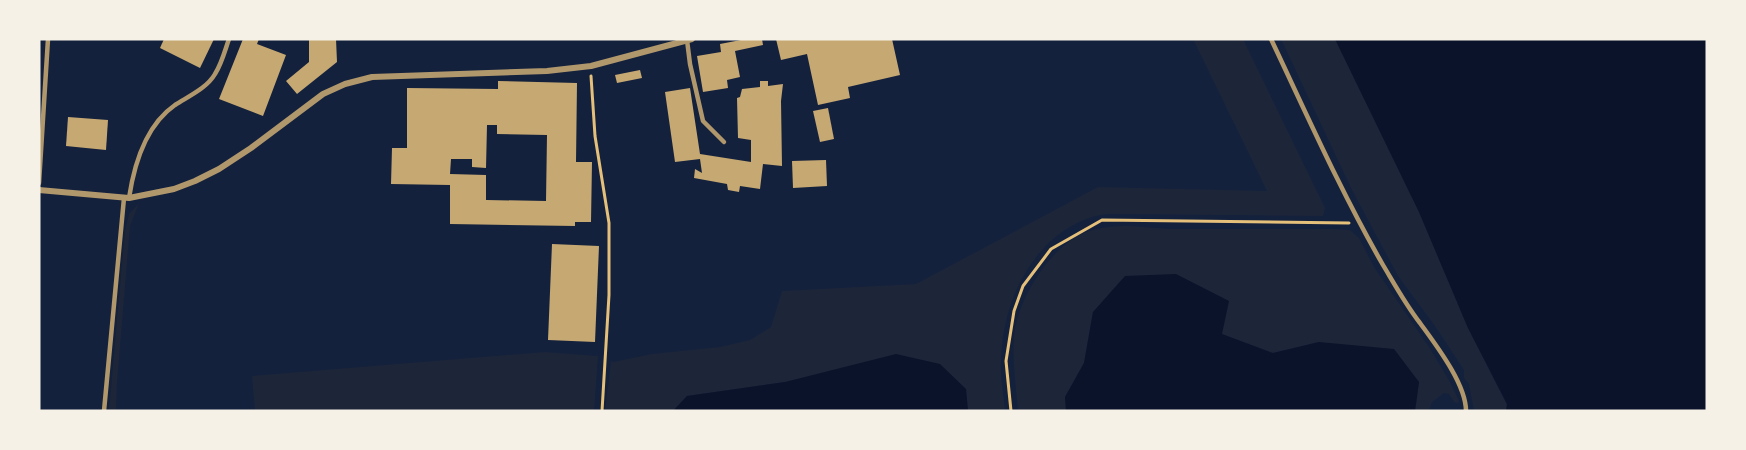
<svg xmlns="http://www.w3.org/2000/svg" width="1746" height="450" viewBox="0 0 1746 450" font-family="'PT Sans',sans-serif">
<rect width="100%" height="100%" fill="#14213d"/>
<g fill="#1d2539">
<path d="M1193,39H1243L1325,208L1323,216L1110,214C1088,215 1068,226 1052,240C1016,273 1000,322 1001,370C1001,383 1004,397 1005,411H968L966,389L785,382L687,396L673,411H605L611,361L613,362L652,354L720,347L750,340L771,327L782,291L916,284L1098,187L1267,191Z"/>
<path d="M1281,39H1335L1419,212L1468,328L1507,405L1506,411H1474L1469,384L1464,378V370L1435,326L1398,276L1351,188Z"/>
<path d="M139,203L130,226L117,383L116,411H109L125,231L129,214Z"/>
<path d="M1129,226L1170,229H1334L1350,230L1359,238L1374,267L1429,347L1450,382L1459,401L1458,403L1454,402L1449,394L1444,393L1432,402L1429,411H1415L1419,382L1319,342L1273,353L1221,334L1093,312L1084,363L1065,397L1066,411H1018C1016,386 1012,362 1014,337C1017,300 1049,248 1084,233C1098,227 1114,226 1129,226Z"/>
<path d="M545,352L598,356L594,411H255L252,376Z"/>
</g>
<g fill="#0b132b">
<path d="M1335,39H1707V411H1506L1507,404L1468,328L1419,212Z"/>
<path d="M1176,274L1229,301L1222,334L1273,353L1319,342L1394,349L1419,382L1415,411H1066L1065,397L1084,363L1093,312L1125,276Z"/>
<path d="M896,354L940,364L966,389L968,411H673L687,396L785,382Z"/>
</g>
<g fill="#c6a872" fill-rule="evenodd">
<path d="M164,39H214L200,68L160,48Z"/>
<path d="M243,39H259L257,44L286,55L263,116L219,99Z"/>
<path d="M309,39H336L337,62L297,94L286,81L309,62Z"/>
<path d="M746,39H762L763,45L735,51L740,77L727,80L728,88L703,92L697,56L721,52L720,44Z"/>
<path d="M776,39H892L900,75L848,87L850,98L818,105L807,54L781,60Z"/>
<path d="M640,70L642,78L617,83L615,75Z"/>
<path d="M498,81L577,83L576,162H592L591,222H575V226L450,224V185L391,184L392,148H407V88L498,89ZM487,125H497V134L547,135L546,201L486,200V175L450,174L451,159H472V167L486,168Z"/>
<path d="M760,81H768V86L783,84L781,101L782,166L763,164L760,189L740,186L739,192L728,190L727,184L694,178L695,169L702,173L700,159L675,162L665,92L690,88L700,154L751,162V140L738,138L737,98L740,97L742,89L760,87Z"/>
<path d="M828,108L834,139L820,142L813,111Z"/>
<path d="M68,117L108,120L106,150L66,146Z"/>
<path d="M826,160L827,186L793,188L792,161Z"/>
<path d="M552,244L599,246L595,342L548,340Z"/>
</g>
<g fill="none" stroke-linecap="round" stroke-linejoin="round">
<g stroke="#e5c07b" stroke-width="3">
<path d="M591,76L595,136L609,223V295L602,411"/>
<path d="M1011,411L1006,361L1014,311L1023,286L1051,249L1102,220L1349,223"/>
</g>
<g stroke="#b1986c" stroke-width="4.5">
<path d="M1271,39C1307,115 1341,192 1383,265C1395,285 1406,305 1420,323C1436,345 1466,384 1466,411"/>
<path d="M687,40L690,64L703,121L724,142"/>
<path d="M39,183L48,39"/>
<path d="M129,198C134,165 146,125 175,105C189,96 207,88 215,74C222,63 225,50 229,39"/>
<path d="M104,411L124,198"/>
</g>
<path stroke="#b1986c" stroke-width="6" d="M39,190L129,198L174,189L195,181L219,169L251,148L323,94L345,84L372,77L547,71L591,66L692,39"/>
</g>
<rect width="1746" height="450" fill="none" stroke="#f6f1e7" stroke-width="81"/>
</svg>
